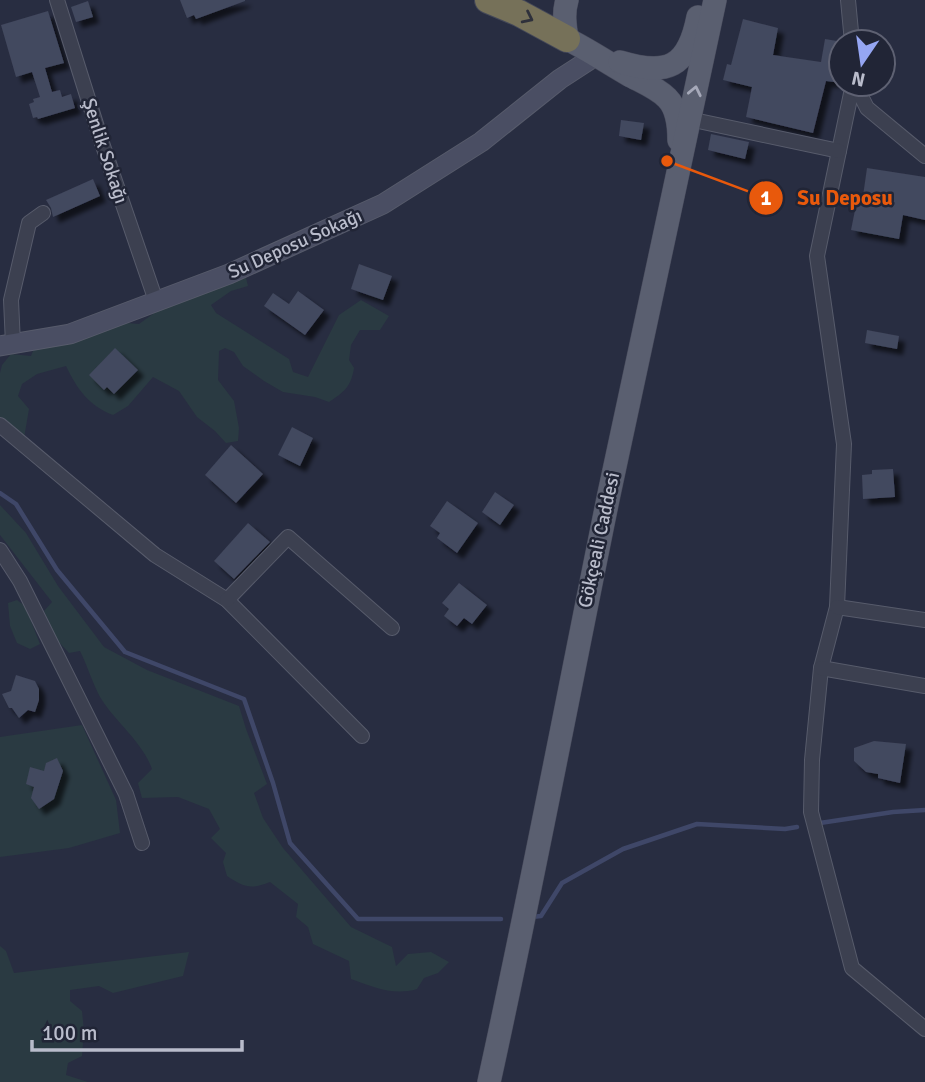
<svg xmlns="http://www.w3.org/2000/svg" width="925" height="1082" viewBox="0 0 925 1082" font-family="Signika,sans-serif">
<defs>
<filter id="shadow"><feDropShadow dx="6" dy="6" stdDeviation="2" flood-color="#0009"/></filter>
</defs>
<rect width="100%" height="100%" fill="#282d41"/>
<g fill="#2a3a42">
<path d="M245,274L248,286L231,291L211,305L216,313L289,359L293,372L308,377L339,315L361,300L389,316L380,330H360L351,345L349,360L354,368C351,387 344,392 329,402L315,397L283,392L264,381L243,366L234,352L225,348L219,351L218,380L234,401L239,428L238,441L226,443L215,431L197,417L179,391L153,377L128,406L113,415C89,406 77,389 66,366L37,374L22,384L18,396L29,409L24,438L0,424V373L2,365L11,354L31,356L35,346L115,322L139,324L157,311Z"/>
<path d="M0,505L26,533L58,586L104,647L147,670L239,706L246,729L267,784L254,793L263,818L283,848L351,927L392,947L396,966L408,954L431,952L449,962L438,973L424,978L417,989C394,996 373,987 351,979L349,961L313,944L308,927L296,917L298,904L270,882C250,890 244,887 227,876L223,862L226,853L211,838L220,829L209,809L178,797L142,798L138,783L152,769C142,741 115,722 100,697C93,684 87,665 80,651L69,653L56,639L44,611L52,602L0,535Z"/>
<path d="M17,600L25,606L40,644L30,649L17,643L10,626L8,603Z"/>
<path d="M82,725L116,800L120,833L69,848L0,857V737Z"/>
<path d="M0,946L6,951L14,973L189,952L183,976L113,993L99,986L70,990V1001L82,1011L84,1031L82,1056L68,1063L66,1075L88,1082H0Z"/>
</g>
<g fill="none" stroke-linecap="round" stroke-linejoin="round">
<g stroke="#3f4768" stroke-width="4.5">
<path d="M0,493L16,504L57,570L125,652L244,699L273,783L290,843L358,919H501"/>
<path d="M820,823L893,812L925,810"/>
<path d="M532,917L541,916L562,883L623,849L697,824L785,829L797,827"/>
</g>
</g>
<g fill="#42485e" filter="url(#shadow)">
<path d="M180,0H245V1L196,19L194,15L187,18Z"/>
<path d="M88,1L93,17L76,22L71,7Z"/>
<path d="M48,11L64,63L45,68L52,92L60,90L62,97L71,94L75,108L38,119L37,117L33,118L29,104L34,102L33,99L40,97L32,72L16,77L1,25Z"/>
<path d="M743,19L778,28L773,55L821,62L825,39L837,41L834,82L826,81L813,133L746,117L752,87L723,80L727,64L731,65Z"/>
<path d="M621,120L644,123L641,140L619,136Z"/>
<path d="M711,134L749,142L745,159L708,150Z"/>
<path d="M867,168L925,177V220L903,215L899,239L851,230L858,195L863,196Z"/>
<path d="M93,179L100,196L53,217L51,208L46,200Z"/>
<path d="M359,264L392,276L383,300L351,289Z"/>
<path d="M298,291L324,310L305,335L264,306L273,293L289,304Z"/>
<path d="M867,330L899,336L897,349L865,343Z"/>
<path d="M115,348L138,370L114,394L107,387L104,390L89,375Z"/>
<path d="M292,427L313,438L300,466L278,455Z"/>
<path d="M231,445L263,474L236,503L205,475Z"/>
<path d="M893,469L895,497L863,499L862,475L872,474V470Z"/>
<path d="M495,492L514,505L500,525L482,512Z"/>
<path d="M447,501L478,523L457,553L437,538L440,533L430,526Z"/>
<path d="M248,523L270,542L234,579L214,561Z"/>
<path d="M459,583L487,605L472,624L464,618L457,626L444,616L449,609L442,603Z"/>
<path d="M16,675L35,681L39,689V700L35,712L28,710L19,718L12,708H9L2,694L11,691Z"/>
<path d="M874,741L906,744L900,783L878,778V774L866,772L854,761V748Z"/>
<path d="M57,758L63,771L54,799L39,809L31,798L34,787L26,784L30,767L44,771L46,763Z"/>
</g>
<g fill="none" stroke-linecap="round" stroke-linejoin="round">
<g stroke="#575b6b" stroke-width="16">
<g id="street">
<path d="M57,0L102,143L156,301"/>
<path d="M848,0L852,42"/>
<path d="M853,84L817,256L844,444L837,607L821,668L812,760L811,812L852,968L925,1029"/>
<path d="M855,84L867,108L925,156"/>
<path d="M689,119L839,151"/>
<path d="M13,344L11,300L29,223L43,213"/>
<path d="M0,425L155,555L227,600L362,736"/>
<path d="M0,550L20,581L126,794L142,843"/>
<path d="M227,600L288,537L392,628"/>
<path d="M837,607L925,620"/>
<path d="M821,668L925,686"/>
</g>
</g>
<g stroke="#575b6b" stroke-width="21">
<path id="secondary" d="M0,346L70,334L229,274L383,204L481,142L560,79L597,55"/>
</g>
<g stroke="#46495a" stroke-width="24">
<g id="primary">
<path d="M567,0C563,13 565,26 567,39C589,50 608,63 629,75C642,82 657,88 667,98C678,109 679,126 679,140"/>
<path d="M620,62C667,76 688,68 698,17"/>
<path d="M489,1082C532,887 569,690 609,494C643,329 681,165 715,0"/>
</g>
</g>
<g stroke="#444858" stroke-width="28">
<path id="highway" d="M488,0L519,13L567,39"/>
</g>
<use href="#street" stroke="#3c4050" stroke-width="14"/>
<use href="#secondary" stroke="#4a4e63" stroke-width="19"/>
<use href="#primary" stroke="#5a5f70" stroke-width="23"/>
<use href="#highway" stroke="#767159" stroke-width="26"/>
</g>
<defs><path id="oneway-chevron" d="M-2-3.5L2.5 0L-2 3.5" fill="none" stroke-width="1.6" stroke-linecap="round" stroke-linejoin="round" transform="scale(1.75)"/></defs>
<use stroke="#2e303b" href="#oneway-chevron" transform="translate(528 18) rotate(26)"/>
<use stroke="#a6a9b9" href="#oneway-chevron" transform="translate(695 91) rotate(-78)"/>
<g text-anchor="middle" dominant-baseline="central" stroke-width="5" stroke-linejoin="round" paint-order="stroke">
<g font-size="19" fill="#b9bccb" stroke="#212536">
<text transform="translate(105 151) rotate(72)">Şenlik Sokağı</text>
<text transform="translate(295 244) rotate(-24)">Su Deposu Sokağı</text>
<text transform="translate(599 540) rotate(-78)">Gökçeali Caddesi</text>
</g>
</g>
<path fill="none" stroke="#e8590c" stroke-width="2.5" d="M667 161L766 198"/>
<g fill="#e8590c" stroke="#212536" stroke-width="2.5">
<circle cx="667" cy="161" r="7"/>
<circle cx="766" cy="198" r="18"/>
</g>
<g font-size="21" text-anchor="middle" font-weight="bold" fill="#fff">
<text x="766" y="205">1</text>
</g>
<g font-size="21" text-anchor="middle" font-weight="bold" fill="#e8590c" stroke="#212536" stroke-width="5" stroke-linejoin="round" paint-order="stroke">
<text x="845" y="205">Su Deposu</text>
</g>
<g transform="translate(862 63) rotate(193)"><circle r="33" fill="#212536" stroke="#5e6172" stroke-width="2"/>
<path d="M0-5L12 26L0 18L-12 26Z" fill="#95a6f3"/>
<text y="-10" font-size="19" font-weight="bold" text-anchor="middle" fill="#b9bccb">N</text>
</g>
<path d="M32 1040v10h210v-10" fill="none" stroke="#b9bccb" stroke-width="3.5"/>
<text x="42" y="1040" font-size="21" fill="#b9bccb" stroke="#212536" stroke-width="5" paint-order="stroke">100 m</text>
</svg>
